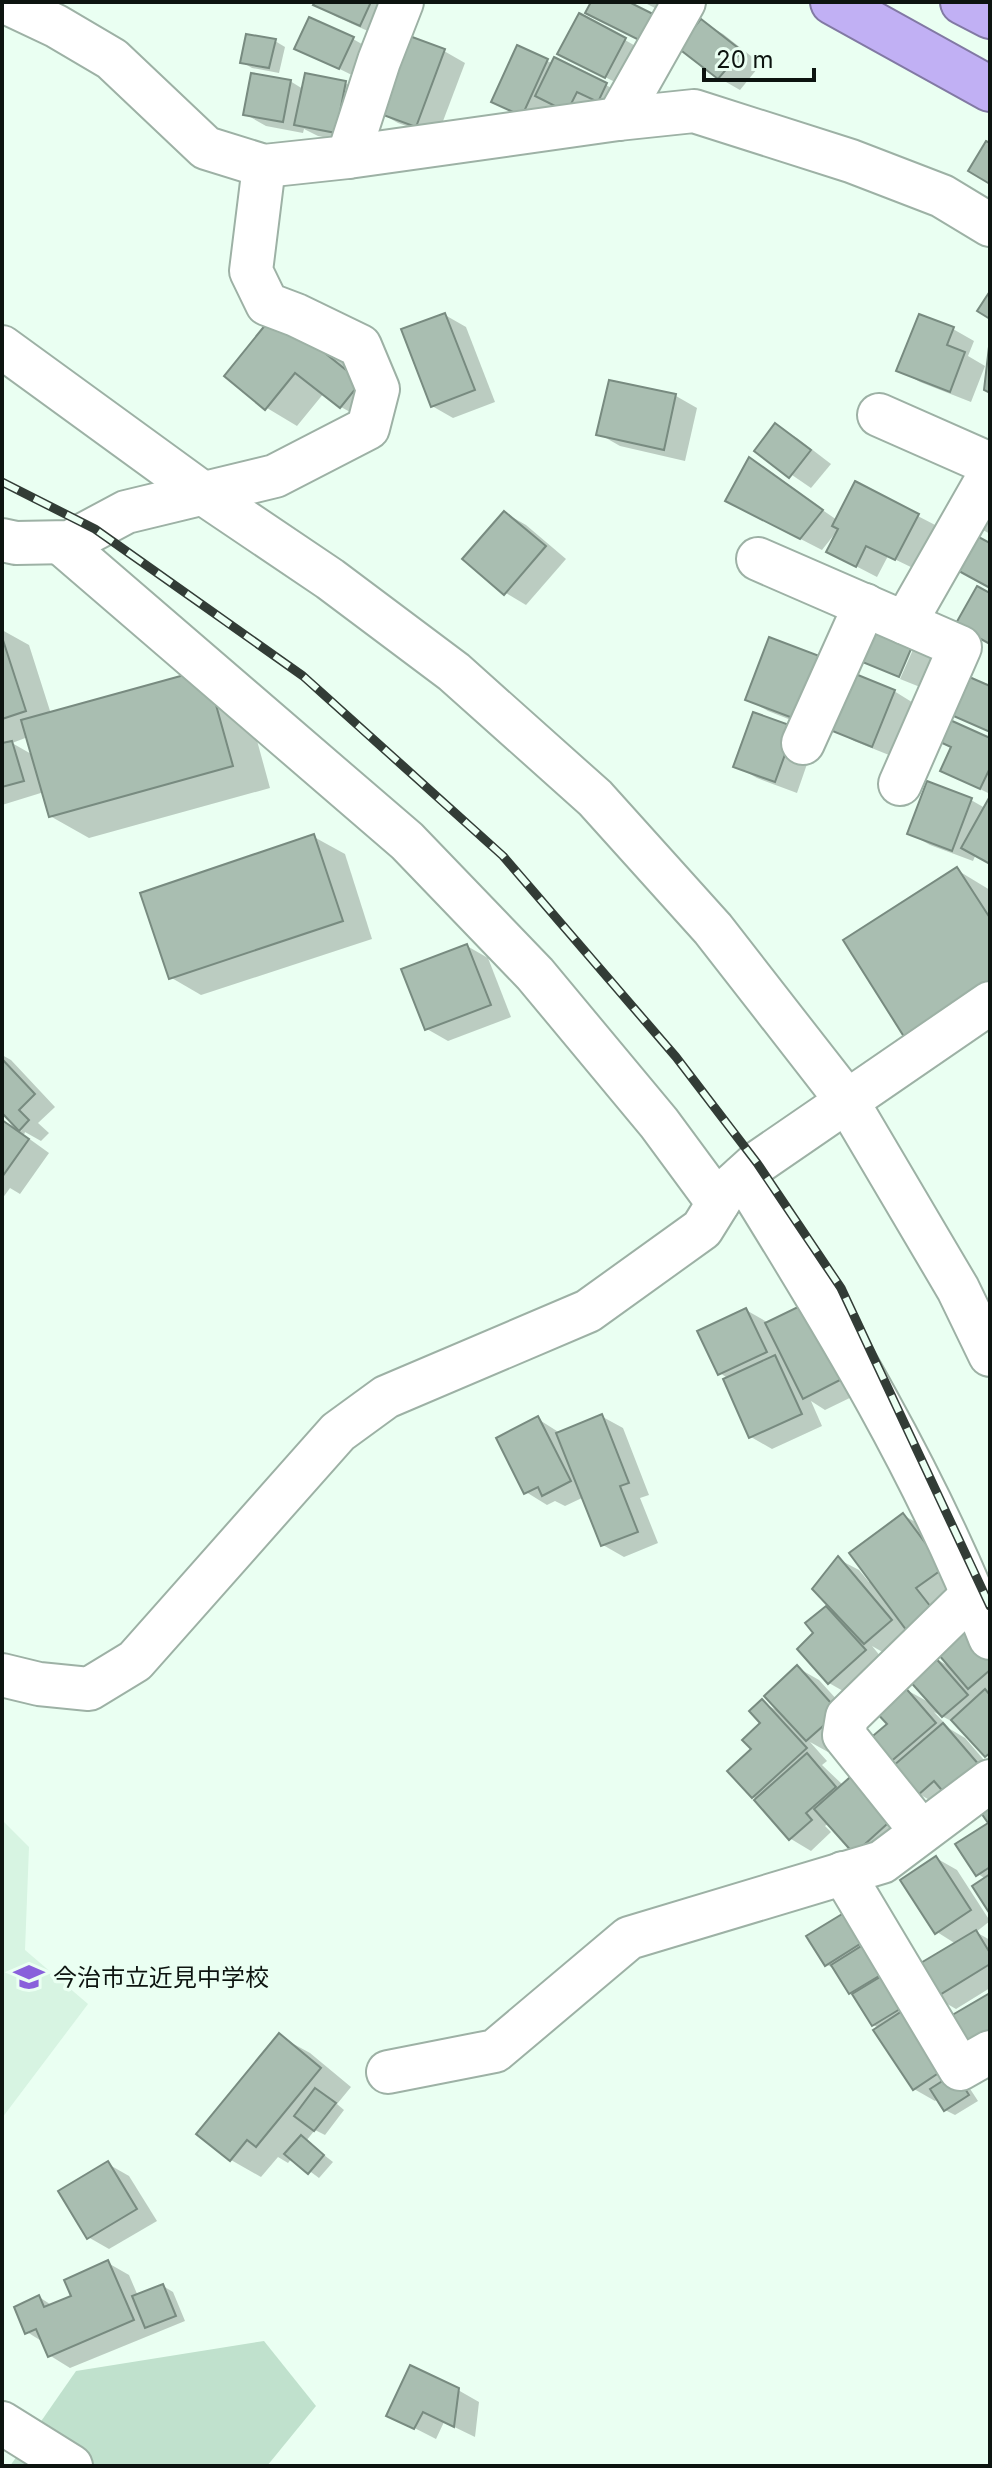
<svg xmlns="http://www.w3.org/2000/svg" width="992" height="2468" viewBox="0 0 992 2468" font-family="Inter,'Noto Sans JP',sans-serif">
<rect width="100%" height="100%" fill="#eafff2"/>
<path fill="#d7f4e2" d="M2,1820L29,1847L25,1950L88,2004L2,2118Z"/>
<path fill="#c0e1cd" d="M264,2341L316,2406L267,2466H10L76,2371Z"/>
<g fill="#0003" fill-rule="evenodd">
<path d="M317,2H388L381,37L337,17L316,5Z"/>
<path d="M643,2H671L665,13Z"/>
<path d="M702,22L723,34L761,64L740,90L719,78L681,48Z"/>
<path d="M353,39L374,51L360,79L297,48Z"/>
<path d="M625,40L646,52L627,88L581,65Z"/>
<path d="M275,41L285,47L279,73L252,68L242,62Z"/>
<path d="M444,51L465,63L437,137L398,123L377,111Z"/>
<path d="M547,61L606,85L627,97L589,122L554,104L544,127L493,101Z"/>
<path d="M290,81L303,89L345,83L366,95L357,144L318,136L304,129L303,133L266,126L245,114Z"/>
<path d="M445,315L466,327L495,402L453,418L432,406Z"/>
<path d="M920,316L953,329L974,341L968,356L985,366L971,402L920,382L899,370Z"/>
<path d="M306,333L391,401L372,424L341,407L324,393L297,426L267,408L227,376Z"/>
<path d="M611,382L676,396L697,408L685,461L620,446L599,434Z"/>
<path d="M776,426L797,438L831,464L811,488L757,451Z"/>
<path d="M750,460L837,520L856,484L939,527L917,570L888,556L877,577L850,563L837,531L822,550L748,512Z"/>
<path d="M505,513L526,525L566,559L526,605L506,593Z"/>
<path d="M990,518V534L983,530Z"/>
<path d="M2,630L29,645L51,714L244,693L270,788L89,838L50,816L44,792L2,805ZM28,737L33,755L12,743Z"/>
<path d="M915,645L934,656L920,687L900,679Z"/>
<path d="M842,671L819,731L768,711L747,699Z"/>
<path d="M894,691L915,704L894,757L854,741L833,729Z"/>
<path d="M990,740V794L942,770Z"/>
<path d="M815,741L797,793L757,778L736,766Z"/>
<path d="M971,800L985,808L990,801V863L976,854L973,861L930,845L909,833Z"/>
<path d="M314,837L345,854L372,939L201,995L170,977Z"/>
<path d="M957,870L990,890V1027Z"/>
<path d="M467,946L488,958L511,1017L448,1041L427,1029Z"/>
<path d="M2,1055L11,1060L55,1107L38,1123L49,1133L41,1141L25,1132L24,1135L49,1153L20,1194L10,1188L2,1199V1120L22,1131L2,1110Z"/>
<path d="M746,1310L767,1322L862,1392L825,1410L811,1401L822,1426L772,1449L751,1437L729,1379L720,1373Z"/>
<path d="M601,1416L623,1428L649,1495L640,1498L658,1543L624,1557L603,1545L584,1497L565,1506L555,1501L547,1505L526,1492L538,1419L560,1433Z"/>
<path d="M903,1515L924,1527L964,1580L886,1654L872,1646L886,1663L850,1695L829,1683L816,1634L826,1608L839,1615L838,1559L859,1570L869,1582Z"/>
<path d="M990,1644V1758L957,1724L934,1712L950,1729L965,1738L990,1767L940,1806L919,1794L889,1762L890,1725L903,1688L932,1704L933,1657L952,1668Z"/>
<path d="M798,1668L819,1680L859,1724L828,1752L810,1742L827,1761L822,1765L844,1786L917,1828L877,1864L829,1823L825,1826L831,1832L811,1851L791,1839L753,1796L754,1750L763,1723L762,1702L780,1712Z"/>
<path d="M990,1824V1910L986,1879L978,1874Z"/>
<path d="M936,1858L957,1870L990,1921L976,1932L990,1940V1988L956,2009L935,1997L956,1944L937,1932Z"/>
<path d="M853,1910L978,2101L955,2115L945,2110L938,2099L935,2101L914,2089L879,2028L873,2025L836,1970L826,1964Z"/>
<path d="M279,2036L310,2053L351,2087L337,2104L344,2110L325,2135L315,2130L306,2141L333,2162L319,2178L292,2158L288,2163L278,2157L261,2177L231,2160Z"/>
<path d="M108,2164L129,2176L157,2221L109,2249L88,2237Z"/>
<path d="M108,2263L129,2275L138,2296L163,2286L173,2292L185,2321L70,2368L49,2355L43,2342L27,2332L39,2297L53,2306L73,2297Z"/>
<path d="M458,2390L479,2402L475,2437L444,2422L436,2439L389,2415Z"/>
</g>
<g fill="#a9beb1" stroke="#788b80" stroke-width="2">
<path d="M315,2H371L360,26L313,5Z"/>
<path d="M591,2H629L655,15L641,41L585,13Z"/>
<path d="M579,13L626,38L605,78L557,54Z"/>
<path d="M309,17L354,37L339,69L294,49Z"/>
<path d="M701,19L742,51L718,79L678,48Z"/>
<path d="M246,34L276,39L269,68L240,63Z"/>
<path d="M404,34L445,49L416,127L375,112Z"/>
<path d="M517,45L548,59L522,116L491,102Z"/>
<path d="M554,57L607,83L598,102L577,92L567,112L535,96Z"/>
<path d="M251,73L291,80L283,122L243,115Z"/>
<path d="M305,73L346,81L336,133L294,125Z"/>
<path d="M986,141L990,143V184L968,171Z"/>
<path d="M990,291V319L977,311Z"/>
<path d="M275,313L361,382L340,408L295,373L265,410L224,376Z"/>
<path d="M445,313L475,390L431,407L401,329Z"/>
<path d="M919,314L954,327L947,345L965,352L950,392L896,371Z"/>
<path d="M990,338V393L984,390Z"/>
<path d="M609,380L676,394L664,450L596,435Z"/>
<path d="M775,423L811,450L789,478L754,451Z"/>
<path d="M749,457L823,510L800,539L725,501Z"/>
<path d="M855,481L919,514L895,560L866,546L856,567L826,552L838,529L832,526Z"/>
<path d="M504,511L546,546L504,595L462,559Z"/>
<path d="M975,535L990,543V588L957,570Z"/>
<path d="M977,586L990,593V644L955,625Z"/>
<path d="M875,625L914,642L899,677L860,661Z"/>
<path d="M2,637L26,711L2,719Z"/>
<path d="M769,637L822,657L798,720L745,700Z"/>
<path d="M206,669L233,766L49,817L21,720Z"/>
<path d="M853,673L895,690L872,747L830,730Z"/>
<path d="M967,676L990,686V732L949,714Z"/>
<path d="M753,712L795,727L775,782L733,767Z"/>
<path d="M950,720L990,738V768L980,789L940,771L951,747L940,742Z"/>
<path d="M12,741L24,781L2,787V743Z"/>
<path d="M927,781L972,798L952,851L907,834Z"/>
<path d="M989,798L990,799V864L961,848Z"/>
<path d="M314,834L343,921L169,979L140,893Z"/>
<path d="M957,867L990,918V990L908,1043L843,940Z"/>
<path d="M467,944L491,1005L425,1030L401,969Z"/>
<path d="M2,1059L35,1094L19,1110L29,1120L19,1131L2,1113Z"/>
<path d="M2,1120L29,1139L2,1177Z"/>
<path d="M804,1304L842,1379L803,1399L765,1323Z"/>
<path d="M746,1308L767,1352L718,1375L697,1331Z"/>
<path d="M775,1355L802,1414L749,1438L723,1379Z"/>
<path d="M602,1414L629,1483L620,1486L638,1532L601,1546L556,1433Z"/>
<path d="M538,1416L571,1481L542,1496L538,1487L524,1494L496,1438Z"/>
<path d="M903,1513L944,1568L916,1588L934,1611L907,1631L849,1553Z"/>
<path d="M838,1556L892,1620L864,1644L812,1589Z"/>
<path d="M826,1606L866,1650L828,1684L797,1649L813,1633L805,1623Z"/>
<path d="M963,1622L990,1655V1670L968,1689L933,1648Z"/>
<path d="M933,1655L968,1695L942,1717L907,1678Z"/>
<path d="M797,1665L839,1712L806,1741L764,1696Z"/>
<path d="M903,1685L936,1723L888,1764L868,1740L887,1724L874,1710Z"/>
<path d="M985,1689L990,1695V1753L985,1757L951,1720Z"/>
<path d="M762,1699L807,1748L752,1798L727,1771L751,1749L742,1740L760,1723L749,1711Z"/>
<path d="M943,1723L980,1766L946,1795L934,1781L918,1795L893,1766Z"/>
<path d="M807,1753L836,1787L806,1813L812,1820L789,1840L754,1800Z"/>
<path d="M857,1771L897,1815L854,1854L814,1809Z"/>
<path d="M990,1803V1867L976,1876L955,1844L988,1823L979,1810Z"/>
<path d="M936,1856L971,1910L935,1934L900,1880Z"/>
<path d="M990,1874V1914L972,1886Z"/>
<path d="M852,1908L871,1937L825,1966L806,1936Z"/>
<path d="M976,1930L990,1953V1964L933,1999L914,1967Z"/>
<path d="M871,1940L889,1970L849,1994L831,1965Z"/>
<path d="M885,1974L905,2006L872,2026L852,1994Z"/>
<path d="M990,1993V2044L965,2059L942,2021Z"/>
<path d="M913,2004L952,2064L913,2090L873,2030Z"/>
<path d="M279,2033L321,2068L256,2147L247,2140L230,2161L196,2134Z"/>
<path d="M955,2073L969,2095L944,2111L930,2089Z"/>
<path d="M315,2088L336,2103L314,2131L294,2116Z"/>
<path d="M301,2135L324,2155L308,2174L284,2154Z"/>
<path d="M108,2161L137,2209L87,2239L58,2191Z"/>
<path d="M108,2260L134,2320L48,2357L36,2329L25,2334L14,2307L39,2295L44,2307L71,2296L64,2280Z"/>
<path d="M163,2284L176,2316L145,2328L132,2296Z"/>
<path d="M410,2365L459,2388L454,2427L423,2412L414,2429L386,2416Z"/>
</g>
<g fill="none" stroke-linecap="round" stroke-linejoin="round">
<g stroke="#9db1a5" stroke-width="46">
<g id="minor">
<path d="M5,2L56,26L112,59L206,148L264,166L348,157L618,119L694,111L851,161L942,196L990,225"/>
<path d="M618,119L684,2"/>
<path d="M348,157L379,61L402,2"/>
<path d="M2,347L204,494L330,579L454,672L595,798L713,929L847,1101L958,1289L990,1355"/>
<path d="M879,415L990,464"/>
<path d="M2,540L16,543L70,542L126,512L275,476L368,428L378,389L360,346L296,315L267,304L251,271L264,166"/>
<path d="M61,543L407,841L535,974L659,1123L718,1203"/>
<path d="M758,559L905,623L990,474"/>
<path d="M803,743L865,605"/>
<path d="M900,784L960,647L905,623"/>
<path d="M743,1176C835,1324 927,1475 990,1638"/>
<path d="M2,1675L39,1684L89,1689L135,1661L338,1432L386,1397L588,1311L702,1229L725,1192L757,1163L990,1003"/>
<path d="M921,1831L844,1735L847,1717L973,1594"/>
<path d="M843,1873L960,2069L990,2052"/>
<path d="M388,2072L495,2051L629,1938L882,1862L990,1781"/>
<path d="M2,2423L71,2466"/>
</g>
</g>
<g stroke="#8279a4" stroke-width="48">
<g id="highway">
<path d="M833,2L990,89"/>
<path d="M963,2L990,16"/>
</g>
</g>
<use href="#minor" stroke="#fff" stroke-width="42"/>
<use href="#highway" stroke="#c1b0f4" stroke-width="44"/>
<g stroke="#323c36" stroke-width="9">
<path id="rail" d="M2,482L95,529L303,676L503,856L676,1057L757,1163L841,1288L990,1606"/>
</g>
<use href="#rail" stroke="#eafff2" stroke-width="6" stroke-dasharray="18" stroke-linecap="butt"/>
</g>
<defs>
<g id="school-bare" transform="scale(2.4)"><path d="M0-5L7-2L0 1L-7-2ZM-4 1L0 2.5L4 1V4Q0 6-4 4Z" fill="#8960db" stroke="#eafff2" stroke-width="2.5" paint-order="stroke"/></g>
</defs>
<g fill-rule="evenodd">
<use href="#school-bare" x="29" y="1977"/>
</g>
<g text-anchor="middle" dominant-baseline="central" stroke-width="7" stroke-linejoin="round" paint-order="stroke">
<g font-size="24" fill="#0d1410" stroke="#eafff2" text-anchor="start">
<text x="53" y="1977">今治市立近見中学校</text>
</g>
</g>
<rect width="992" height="2468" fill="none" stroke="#0d1410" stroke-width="8"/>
<path d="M704 68v12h110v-12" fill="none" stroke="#0d1410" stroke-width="4"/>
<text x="716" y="68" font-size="24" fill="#0d1410" stroke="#eafff2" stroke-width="6" paint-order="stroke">20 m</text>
</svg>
